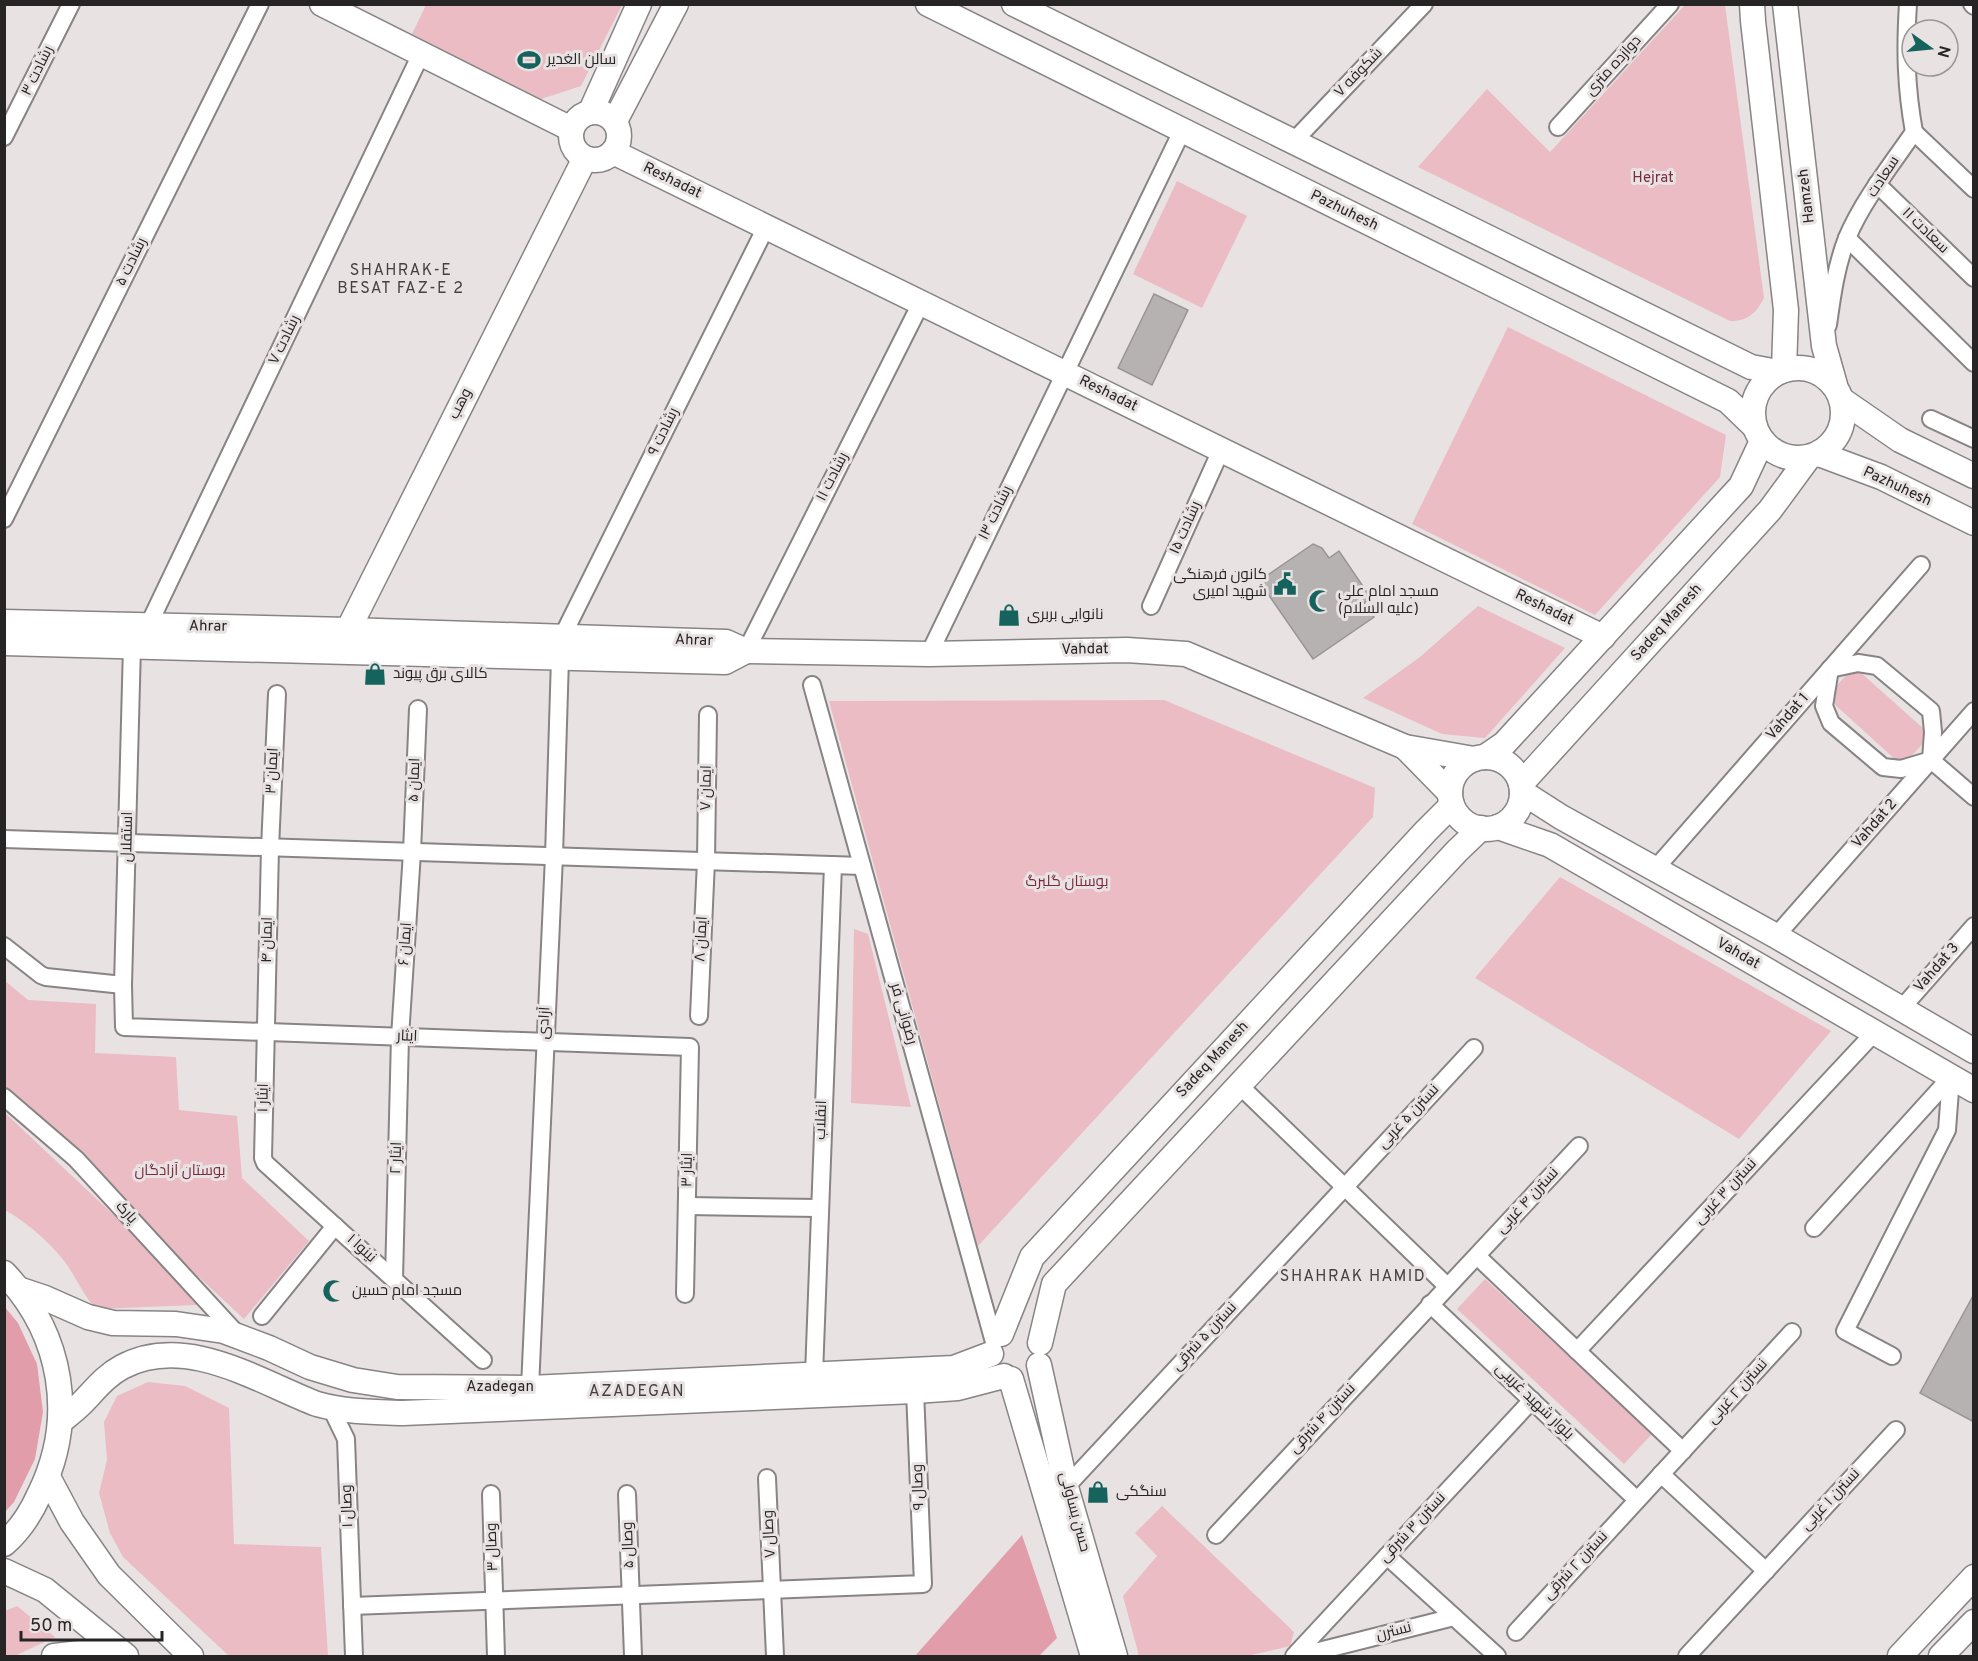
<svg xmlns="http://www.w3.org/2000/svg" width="1978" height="1661" viewBox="0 0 1978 1661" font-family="Overpass,Cairo,sans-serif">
<rect width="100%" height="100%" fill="#e8e2e3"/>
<g fill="#ebbcc4">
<path d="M426,5V4L622,5L581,86L541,99L412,34Z"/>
<path d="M1685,5H1725L1764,298C1756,314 1747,321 1730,321L1418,167L1487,89L1550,152Z"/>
<path d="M1177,181L1247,216L1202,308L1133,274Z"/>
<path d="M1508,327L1726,435L1720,477L1595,615L1412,524Z"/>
<path d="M1478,606L1565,648L1485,738L1442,734L1363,698L1420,657Z"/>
<path d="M1850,671H1859L1925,730L1926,740L1907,761H1897L1832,702L1831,692Z"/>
<path d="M1164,700L1375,788L1373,817L978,1246L829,701Z"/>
<path d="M1560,877L1831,1031L1739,1139L1475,978Z"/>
<path d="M854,929L868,934L911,1107L851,1103Z"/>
<path d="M4,980L28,1000L96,1004L95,1053L176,1057L179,1110L237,1116L242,1178L309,1241L244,1319L157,1238L93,1163L17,1106L5,1094Z"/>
<path d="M4,1112L202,1298L197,1305L96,1309C83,1295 76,1277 65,1262C48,1241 28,1223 5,1210Z"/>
<path d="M1485,1279L1652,1434L1624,1464L1457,1309Z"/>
<path d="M148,1382L185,1386L229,1408L234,1544L321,1547L328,1656H229L123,1557L110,1533L99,1493L107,1460L104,1422L117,1396Z"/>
<path d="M1162,1506L1294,1632L1290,1646L1247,1656H1139L1123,1596L1157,1556L1135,1533Z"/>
<path d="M17,1606L55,1637L15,1656H5V1611Z"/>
</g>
<g fill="#e29daa">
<path d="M4,1306L18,1323L37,1364L43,1412L35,1459L14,1502L5,1512Z"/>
<path d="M1022,1535L1057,1638L1039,1656H915Z"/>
</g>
<g fill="#b7b2b2" stroke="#999495" stroke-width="1.5">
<path d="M1154,294L1188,310L1152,385L1118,368Z"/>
<path d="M1313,544L1322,548L1329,558L1339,551L1371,598L1364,603L1374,617L1313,659L1259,581Z"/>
<path d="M1974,1294V1422L1920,1393Z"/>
</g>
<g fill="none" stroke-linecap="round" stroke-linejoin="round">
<g stroke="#888384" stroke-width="20">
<g id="street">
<path d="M1972,4L1974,6"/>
<path d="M1558,127L1670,4"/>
<path d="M1914,132L1974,189"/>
<path d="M4,137L71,4"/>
<path d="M1293,142L1424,4"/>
<path d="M1877,184L1974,278"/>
<path d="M1847,238L1974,363"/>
<path d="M1828,325C1832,296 1836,266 1847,238C1862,202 1891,165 1914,132C1906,87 1905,50 1908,4"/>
<path d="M1931,419L1974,439"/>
<path d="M4,519L260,4"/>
<path d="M1151,606L1221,450"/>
<path d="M148,626L421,54"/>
<path d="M562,637L766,227"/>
<path d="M132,646L123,985L124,1027L690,1047L685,1294"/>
<path d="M746,651L921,303"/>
<path d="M929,654L1182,131"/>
<path d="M1858,663L1877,666L1931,711L1933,732L1931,760L1901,769L1883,767L1831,723L1824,706L1830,669Z"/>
<path d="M812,685L994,1342"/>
<path d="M277,694L270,848L263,1158L265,1163L483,1360"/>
<path d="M1931,760L1974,797"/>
<path d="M4,839L862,866"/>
<path d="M1656,868L1921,565"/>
<path d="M1776,936L1974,711"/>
<path d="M4,946L41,975L46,977L123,985"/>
<path d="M1901,1009L1974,926"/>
<path d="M699,1016L706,861L708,715"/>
<path d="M1239,1085L1447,1286"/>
<path d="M4,1097L76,1159L237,1334"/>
<path d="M687,1206L819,1208"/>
<path d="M1814,1228L1951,1077"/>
<path d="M1477,1256L1683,1451"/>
<path d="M394,1279L400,1037L412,852L418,709"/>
<path d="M1430,1304L1637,1500"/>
<path d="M262,1316L335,1226"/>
<path d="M1577,1351L1874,1033"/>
<path d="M1892,1356L1845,1331L1947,1130L1951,1077"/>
<path d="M814,1375L833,865"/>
<path d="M530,1388L554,856L560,658"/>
<path d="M331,1408L346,1439L354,1656"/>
<path d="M1661,1474L1766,1571"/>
<path d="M767,1478L775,1656"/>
<path d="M1066,1487L1474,1048"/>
<path d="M491,1494L496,1656"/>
<path d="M627,1494L633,1656"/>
<path d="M1216,1535L1579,1146"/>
<path d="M1387,1556L1497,1656"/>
<path d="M352,1606L923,1584L915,1391"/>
<path d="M1516,1632L1792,1332"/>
<path d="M1294,1656L1532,1400"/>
<path d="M1299,1656L1454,1617"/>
<path d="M1687,1656L1896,1430"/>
</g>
</g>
<g stroke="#888384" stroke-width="27">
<g id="secondary">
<path d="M322,4L571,129"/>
<path d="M928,4L1728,401L1755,427"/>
<path d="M1014,4L1751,367L1778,372"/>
<path d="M1752,4L1753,21L1786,310L1784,370"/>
<path d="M1785,4L1824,346L1835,385"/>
<path d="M591,111L639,4"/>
<circle cx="595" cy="136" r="24"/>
<path d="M615,121L676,4"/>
<path d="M613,152L1603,637"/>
<circle cx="1798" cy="413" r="45"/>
<path d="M1842,400L1900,440L1974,476"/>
<path d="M1819,454L1881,477L1974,523"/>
<path d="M4,622L348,630L726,642L746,651L929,654L1127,650L1186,654L1405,747L1474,759"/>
<path d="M4,643L725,662L746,651"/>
<path d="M348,643V630L585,158"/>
<path d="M1405,747L1450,793"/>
<path d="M1485,757L1504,744L1741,486L1762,441"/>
<circle cx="1486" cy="793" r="36"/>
<path d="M1521,784L1770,510L1809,457"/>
<path d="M1522,792L1561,817L1776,936L1974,1051"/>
<path d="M1498,827L1550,845L1974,1090"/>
<path d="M4,1273C63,1334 77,1419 39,1495C31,1513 19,1531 4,1544"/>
<path d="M21,1290L45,1298L88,1317L113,1323L176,1324L224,1331L269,1348L310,1367L353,1380L397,1387L530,1388L954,1368L991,1354"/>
<path d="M1001,1334L1032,1257L1426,831L1452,805"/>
<path d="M1040,1343L1054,1284L1457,851L1481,828"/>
<path d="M1039,1365L1066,1487L1115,1656"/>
<path d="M1011,1379L1093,1656"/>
<path d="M60,1422C67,1416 75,1410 81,1404C94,1391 105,1376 122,1367C186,1333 257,1381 317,1404C345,1412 374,1412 403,1413L915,1391L958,1388L1004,1376"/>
<path d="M48,1477L72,1522L109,1575L191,1656"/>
<path d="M4,1571L45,1590L126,1656"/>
<path d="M54,1656L89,1652L124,1656"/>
<path d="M1900,1656L1974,1577"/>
<path d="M1941,1656L1974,1622"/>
</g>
</g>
<use href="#street" stroke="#fff" stroke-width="16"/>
<use href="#secondary" stroke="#fff" stroke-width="24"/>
</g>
<defs>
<g id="stadium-bare" transform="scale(1.8)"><path d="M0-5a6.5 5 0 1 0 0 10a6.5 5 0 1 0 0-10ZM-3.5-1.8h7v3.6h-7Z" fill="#16635d" stroke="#e8e2e3" stroke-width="2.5" paint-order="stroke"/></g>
<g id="civic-bare" transform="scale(1.8)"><path d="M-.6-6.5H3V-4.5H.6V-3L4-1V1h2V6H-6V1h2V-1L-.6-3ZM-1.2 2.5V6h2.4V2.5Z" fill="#16635d" stroke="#e8e2e3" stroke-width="2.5" paint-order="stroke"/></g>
<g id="mosque-bare" transform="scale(1.8)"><path d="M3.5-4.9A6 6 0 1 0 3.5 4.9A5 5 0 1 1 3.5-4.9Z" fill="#16635d" stroke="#e8e2e3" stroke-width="2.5" paint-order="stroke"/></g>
<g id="shop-bare" transform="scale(1.8)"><path d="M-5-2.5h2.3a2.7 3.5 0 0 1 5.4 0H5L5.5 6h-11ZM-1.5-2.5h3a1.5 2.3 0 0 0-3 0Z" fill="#16635d" stroke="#e8e2e3" stroke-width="2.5" paint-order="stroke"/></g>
</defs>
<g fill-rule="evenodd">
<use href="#stadium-bare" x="529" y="60"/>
<use href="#civic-bare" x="1285" y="584"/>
<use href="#mosque-bare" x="1320" y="601"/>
<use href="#shop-bare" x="1009" y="615"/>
<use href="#shop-bare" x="375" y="674"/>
<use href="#mosque-bare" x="334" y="1291"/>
<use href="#shop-bare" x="1098" y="1492"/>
</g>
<g text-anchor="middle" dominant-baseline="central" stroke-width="6" stroke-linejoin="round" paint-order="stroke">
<g font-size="15" fill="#262424" stroke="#e8e2e3" text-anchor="start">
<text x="547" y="60">سالن الغدیر</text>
<text x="1267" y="575" text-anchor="end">کانون فرهنگی<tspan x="1267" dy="17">شهید امیری</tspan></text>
<text x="1338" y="592">مسجد امام علی<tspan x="1338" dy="17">(علیه السلام)</tspan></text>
<text x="1027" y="615">نانوایی بربری</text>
<text x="393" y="674">کالای برق پیوند</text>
<text x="352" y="1291">مسجد امام حسین</text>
<text x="1116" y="1492">سنگکی</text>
</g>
<g font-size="15" fill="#262424" stroke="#e8e2e3">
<text transform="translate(1614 66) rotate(-48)">دوازده متری</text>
<text transform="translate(38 71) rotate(-64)">رشادت ۳</text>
<text transform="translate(1359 73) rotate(-46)">شکوفه ۷</text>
<text transform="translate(1884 177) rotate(-57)">سعادت</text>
<text transform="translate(672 181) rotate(26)">Reshadat</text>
<text transform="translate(1807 196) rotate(-97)">Hamzeh</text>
<text transform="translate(1344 211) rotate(26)">Pazhuhesh</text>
<text transform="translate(1925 231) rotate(44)">سعادت ۱۱</text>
<text transform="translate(132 262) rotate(-64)">رشادت ۵</text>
<text transform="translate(285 340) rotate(-64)">رشادت ۷</text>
<text transform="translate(1108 394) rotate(26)">Reshadat</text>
<text transform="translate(461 404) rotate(-63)">وهب</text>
<text transform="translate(664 432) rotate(-64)">رشادت ۹</text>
<text transform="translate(833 477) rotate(-63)">رشادت ۱۱</text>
<text transform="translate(1897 487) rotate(25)">Pazhuhesh</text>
<text transform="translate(996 513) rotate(-64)">رشادت ۱۳</text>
<text transform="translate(1186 528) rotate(-66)">رشادت ۱۵</text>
<text transform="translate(1544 608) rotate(26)">Reshadat</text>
<text transform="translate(1667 623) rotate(-48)">Sadeq Manesh</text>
<text transform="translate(208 627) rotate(1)">Ahrar</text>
<text transform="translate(694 641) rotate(2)">Ahrar</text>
<text transform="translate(1085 650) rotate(-1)">Vahdat</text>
<text transform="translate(1788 717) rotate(-49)">Vahdat 1</text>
<text transform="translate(273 771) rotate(-87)">ایمان ۳</text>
<text transform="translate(415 780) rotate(-88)">ایمان ۵</text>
<text transform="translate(707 788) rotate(-89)">ایمان ۷</text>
<text transform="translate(1875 824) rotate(-49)">Vahdat 2</text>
<text transform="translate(128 837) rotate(-89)">استقلال</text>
<text transform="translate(702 939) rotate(-87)">ایمان ۸</text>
<text transform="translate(268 940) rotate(-89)">ایمان ۴</text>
<text transform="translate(406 944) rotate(-86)">ایمان ۶</text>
<text transform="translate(1738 954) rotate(30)">Vahdat</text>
<text transform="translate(1937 968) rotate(-49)">Vahdat 3</text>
<text transform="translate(903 1014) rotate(74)">رضوانی فر</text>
<text transform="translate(545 1023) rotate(-87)">آزادی</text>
<text transform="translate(407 1037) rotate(2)">ایثار</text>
<text transform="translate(1213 1060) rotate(-47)">Sadeq Manesh</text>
<text transform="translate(264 1098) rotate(-89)">ایثار ۱</text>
<text transform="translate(1409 1117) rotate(-47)">نسترن ۵ غربی</text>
<text transform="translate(822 1120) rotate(-88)">انقلاب</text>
<text transform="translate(397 1158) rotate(-88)">ایثار ۲</text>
<text transform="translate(688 1170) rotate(-89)">ایثار ۳</text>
<text transform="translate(1726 1192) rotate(-47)">نسترن ۳ غربی</text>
<text transform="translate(1528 1201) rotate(-47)">نسترن ۴ غربی</text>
<text transform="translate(126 1213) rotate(48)">پارک</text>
<text transform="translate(361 1249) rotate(42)">نینوا ۱</text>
<text transform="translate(1205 1337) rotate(-47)">نسترن ۵ شرقی</text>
<text x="500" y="1387">Azadegan</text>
<text transform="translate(1738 1392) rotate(-48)">نسترن ۲ غربی</text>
<text transform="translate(1534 1402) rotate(44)">بلوار شهید غریبی</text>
<text transform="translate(1323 1419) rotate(-47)">نسترن ۴ شرقی</text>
<text transform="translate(919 1487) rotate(-92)">وصال ۹</text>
<text transform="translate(1831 1500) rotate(-47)">نسترن ۱ غربی</text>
<text transform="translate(348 1506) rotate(-92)">وصال ۱</text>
<text transform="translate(1074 1512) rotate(75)">حسن یساولی</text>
<text transform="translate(1413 1528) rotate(-47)">نسترن ۳ شرقی</text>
<text transform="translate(770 1534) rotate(-93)">وصال ۷</text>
<text transform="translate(629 1545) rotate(-92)">وصال ۵</text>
<text transform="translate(493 1547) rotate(-92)">وصال ۳</text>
<text transform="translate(1576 1566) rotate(-47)">نسترن ۲ شرقی</text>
<text transform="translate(1394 1632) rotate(-14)">نسترن</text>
</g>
<g font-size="15" fill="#7b2a41" stroke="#e8e2e3">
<text x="1653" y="178">Hejrat</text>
<text x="1067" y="882">بوستان گلبرگ</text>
<text x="180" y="1171">بوستان آزادگان</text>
</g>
<g font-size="16" letter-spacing="1.5" fill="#454141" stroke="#e8e2e3">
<text x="401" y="271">SHAHRAK-E<tspan x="401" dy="18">BESAT FAZ-E 2</tspan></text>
<text x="1353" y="1277">SHAHRAK HAMID</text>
<text x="637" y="1392">AZADEGAN</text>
</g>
</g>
<rect width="1978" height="1661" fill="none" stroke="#262424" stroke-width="12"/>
<g transform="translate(1930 48) rotate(105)"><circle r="28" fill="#e8e2e3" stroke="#9a9697" stroke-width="1.5"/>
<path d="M0-4.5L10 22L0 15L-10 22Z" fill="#16635d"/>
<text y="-9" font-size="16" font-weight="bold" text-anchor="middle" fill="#262424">N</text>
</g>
<path d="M21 1631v9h141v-9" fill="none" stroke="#262424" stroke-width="3"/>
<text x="30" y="1631" font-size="18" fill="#262424" stroke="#e8e2e3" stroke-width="4.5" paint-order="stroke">50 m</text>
</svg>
